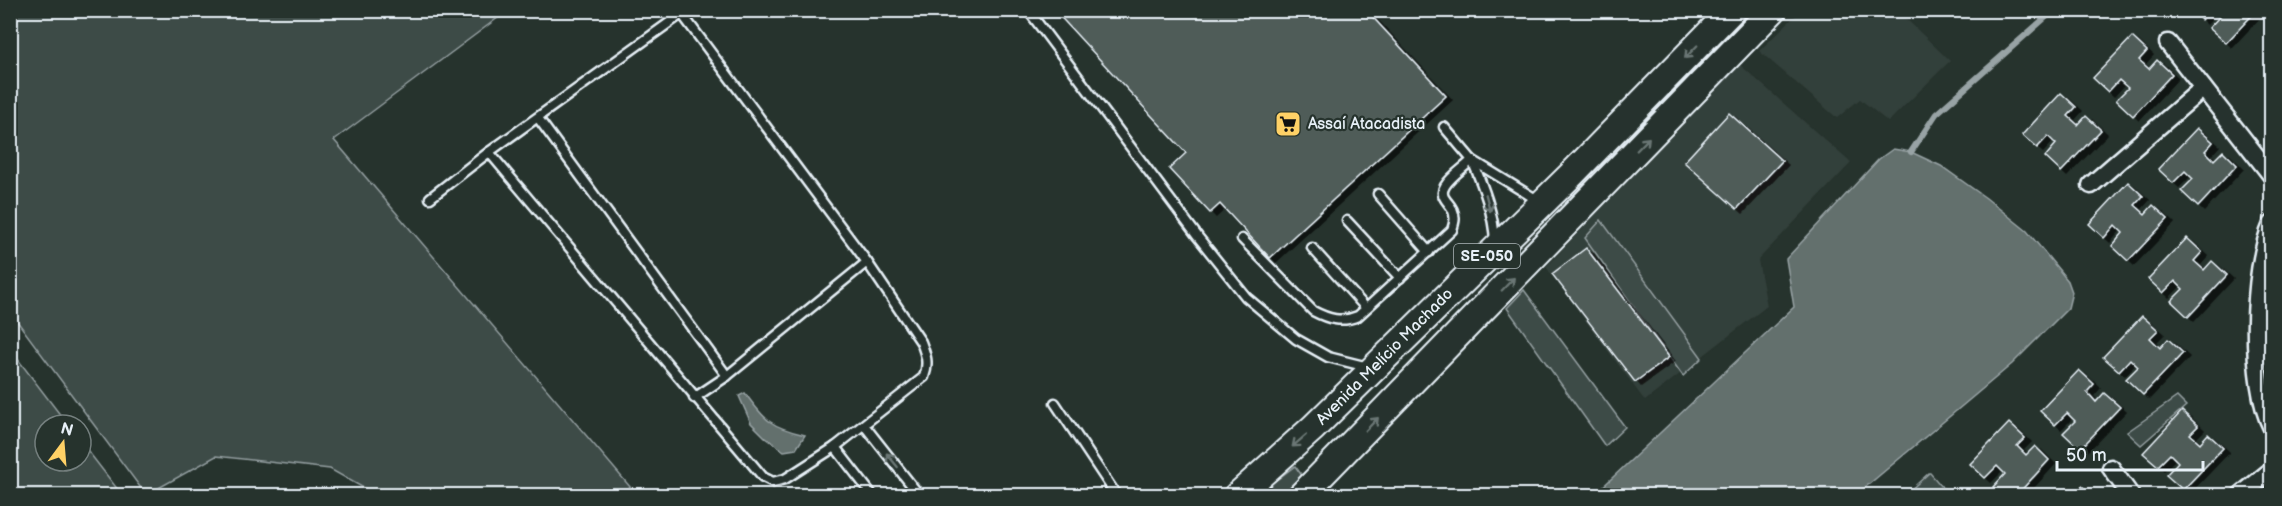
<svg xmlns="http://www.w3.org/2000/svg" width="2282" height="506" viewBox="0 0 2282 506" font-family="'Balsamiq Sans',sans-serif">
<defs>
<filter id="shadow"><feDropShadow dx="6" dy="4" stdDeviation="0" flood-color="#0009"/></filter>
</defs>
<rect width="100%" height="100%" fill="#26332d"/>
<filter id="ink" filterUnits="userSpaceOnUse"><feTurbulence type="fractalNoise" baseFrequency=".0167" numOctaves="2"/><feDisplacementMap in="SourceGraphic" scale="12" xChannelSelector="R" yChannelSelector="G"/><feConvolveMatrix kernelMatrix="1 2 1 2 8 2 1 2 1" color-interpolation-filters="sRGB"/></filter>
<g filter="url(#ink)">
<g fill="#333f3a">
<path d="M1800,11H1898L1950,61L1888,122L1860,99L1837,118L1759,51Z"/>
<path d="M1738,63L1851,163L1758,260L1767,306L1645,401L1546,267Z"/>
</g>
<g fill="#3e4b47" stroke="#939ea0" stroke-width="1.5">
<path d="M11,10L507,11L334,140L637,495H376L330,469L216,456L146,495L11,313Z"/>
<path d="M1601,220L1702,358L1683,376L1585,238Z"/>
<path d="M1524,290L1625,427L1605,446L1507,308Z"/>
<path d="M10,349L68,425H45V461H81V442L122,495H11Z"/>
<path d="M2177,397L2186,406L2141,445L2127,432Z"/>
<path d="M1295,466L1303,477L1284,495L1255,496Z"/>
<path d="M1930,473L1949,495H1905L1929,473Z"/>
</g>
<g fill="#636f6d" stroke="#98a3a5" stroke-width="1.5">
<path d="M1893,149L1911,152L1941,166L1986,198L2027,231L2068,281L2072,292L2068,308L2012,364L1856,495H1594L1794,307L1786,259L1879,159Z"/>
<path d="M745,393C765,421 771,427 805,435L796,449L784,451L766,438L751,423L739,396Z"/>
</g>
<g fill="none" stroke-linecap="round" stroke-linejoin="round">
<path stroke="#98a3a5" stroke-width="6" d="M1911,152L1936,114L2054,10"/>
</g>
<g fill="#505c59" stroke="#e8f1f8" stroke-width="1.5" filter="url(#shadow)">
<path d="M1054,10H1366L1446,96L1270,258L1220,204L1210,213L1169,169L1186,153Z"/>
<path d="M2191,10H2210L2201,20Z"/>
<path d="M2216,10H2257L2226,43L2209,28L2221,15Z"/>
<path d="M2132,37L2147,51L2139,60L2149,69L2157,60L2172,74L2133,116L2116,100L2128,88L2119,80L2108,92L2093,78Z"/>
<path d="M2061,93L2076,107L2068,116L2078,125L2086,116L2101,130L2061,172L2045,157L2056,144L2048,136L2037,148L2022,135Z"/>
<path d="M1729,113L1782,161L1737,209L1684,162Z"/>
<path d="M2197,128L2213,142L2205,151L2214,160L2223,151L2237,165L2198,207L2181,191L2193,179L2185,171L2173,183L2158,169Z"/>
<path d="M2128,182L2143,196L2135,205L2145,214L2153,205L2168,219L2128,261L2112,246L2123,233L2115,225L2104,238L2089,224Z"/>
<path d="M2187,238L2202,252L2194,261L2204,270L2212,261L2227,275L2188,317L2171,301L2183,289L2175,281L2163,293L2148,279Z"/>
<path d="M1586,248L1669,357L1635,382L1552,274Z"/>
<path d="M2142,316L2158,330L2150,338L2160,348L2168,339L2183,353L2143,395L2126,379L2138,367L2130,359L2119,371L2103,357Z"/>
<path d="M2079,370L2094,384L2087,392L2096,402L2104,393L2120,407L2080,449L2063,433L2075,421L2067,413L2055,425L2040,411Z"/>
<path d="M2182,411L2198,426L2190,434L2200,443L2208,434L2223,448L2183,490L2166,475L2178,462L2170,454L2158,466L2143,453Z"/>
<path d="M2009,423L2025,438L2017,446L2026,455L2035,446L2049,460L2016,496H2003L1993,487L2005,474L1997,466L1985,478L1970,464Z"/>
<path d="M2082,486L2093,496H2072Z"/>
</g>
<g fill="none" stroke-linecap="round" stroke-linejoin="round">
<g stroke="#e8f1f8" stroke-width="13">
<g id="service">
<path d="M1028,10L1198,237L1246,297L1296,339L1328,357L1368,367"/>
<path d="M538,118L727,376"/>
<path d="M1444,127L1472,160L1539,201"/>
<path d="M489,152L763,477L773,482L785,479L835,447L924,377C929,363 926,355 921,342L867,262L682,14"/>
<path d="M1472,160C1483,186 1494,214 1495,242"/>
<path d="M1378,194L1429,252"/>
<path d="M430,198L489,152L687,10"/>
<path d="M1347,221L1400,278"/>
<path d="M1242,239L1313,311C1328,319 1342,323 1358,316L1452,230C1454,224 1456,218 1453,211C1450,202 1438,197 1445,186C1451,176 1464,168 1472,160"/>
<path d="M1312,248L1366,308"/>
<path d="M694,398L727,376L867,262"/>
<path d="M1055,403L1117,496"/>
<path d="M864,425L920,496"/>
<path d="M835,447L873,496"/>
</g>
</g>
<g stroke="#e8f1f8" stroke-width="21">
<g id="minor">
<path d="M2168,43L2272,176"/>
<path d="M2091,185L2203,88"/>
<path d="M2272,224C2252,269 2249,384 2272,428"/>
<path d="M2111,468L2131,496"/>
<path d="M2240,496L2272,470"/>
</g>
</g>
<g stroke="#e8f1f8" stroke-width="30">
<g id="primary">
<path d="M1237,496L1313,428L1571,175L1732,10"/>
<path d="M1301,496L1773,10"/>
</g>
</g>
<use href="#service" stroke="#26332d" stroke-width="8"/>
<use href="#minor" stroke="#26332d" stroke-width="16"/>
<use href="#primary" stroke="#26332d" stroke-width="26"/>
</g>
<defs><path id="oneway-shaft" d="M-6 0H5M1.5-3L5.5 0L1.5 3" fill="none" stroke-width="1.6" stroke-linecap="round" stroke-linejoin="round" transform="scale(1.5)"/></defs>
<g stroke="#6a7674">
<use href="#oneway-shaft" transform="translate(1691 52) rotate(134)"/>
<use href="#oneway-shaft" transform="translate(1643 144) rotate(-46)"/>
<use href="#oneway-shaft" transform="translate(1488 203) rotate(75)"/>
<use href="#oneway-shaft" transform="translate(1508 284) rotate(-46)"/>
<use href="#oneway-shaft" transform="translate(1372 424) rotate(-46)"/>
<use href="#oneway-shaft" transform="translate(1299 441) rotate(139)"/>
<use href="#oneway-shaft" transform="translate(892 460) rotate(-129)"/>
</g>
</g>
<defs>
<g id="supermarket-square" transform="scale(1.35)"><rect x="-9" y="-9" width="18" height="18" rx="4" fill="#ffd166" stroke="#26332d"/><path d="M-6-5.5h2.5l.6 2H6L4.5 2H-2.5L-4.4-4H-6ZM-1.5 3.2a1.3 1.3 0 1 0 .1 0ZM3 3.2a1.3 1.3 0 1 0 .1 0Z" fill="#111"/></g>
</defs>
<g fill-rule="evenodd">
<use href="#supermarket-square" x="1288" y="124"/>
</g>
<g text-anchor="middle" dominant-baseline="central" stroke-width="4.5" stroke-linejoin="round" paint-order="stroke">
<rect fill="#26332d" stroke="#aeb8bb" stroke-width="1.5" x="1454" y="244" width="66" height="24" rx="4.5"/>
<g font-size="15" font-weight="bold" fill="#e8f1f8">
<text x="1487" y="256">SE-050</text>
</g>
<g font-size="16" fill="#e8f1f8" stroke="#26332d" text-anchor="start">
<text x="1308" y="124">Assaí Atacadista</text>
</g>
<g font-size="16" fill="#e8f1f8" stroke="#26332d">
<text transform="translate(1385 357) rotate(-45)">Avenida Melício Machado</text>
</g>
</g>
<rect width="2282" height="506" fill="none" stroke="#26332d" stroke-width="36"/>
<rect x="18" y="18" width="2246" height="470" fill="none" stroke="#e8f1f8" stroke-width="2" filter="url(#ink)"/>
<g transform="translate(63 443) rotate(16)"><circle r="28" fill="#26332d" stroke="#747f7e" stroke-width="1.5"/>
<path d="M0-4.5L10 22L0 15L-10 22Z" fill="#ffd166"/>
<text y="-9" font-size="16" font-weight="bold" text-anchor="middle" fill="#e8f1f8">N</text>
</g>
<path d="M2057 461v9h146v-9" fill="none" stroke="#e8f1f8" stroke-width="3"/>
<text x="2066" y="461" font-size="18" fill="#e8f1f8" stroke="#26332d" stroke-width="4.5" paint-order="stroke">50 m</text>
</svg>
